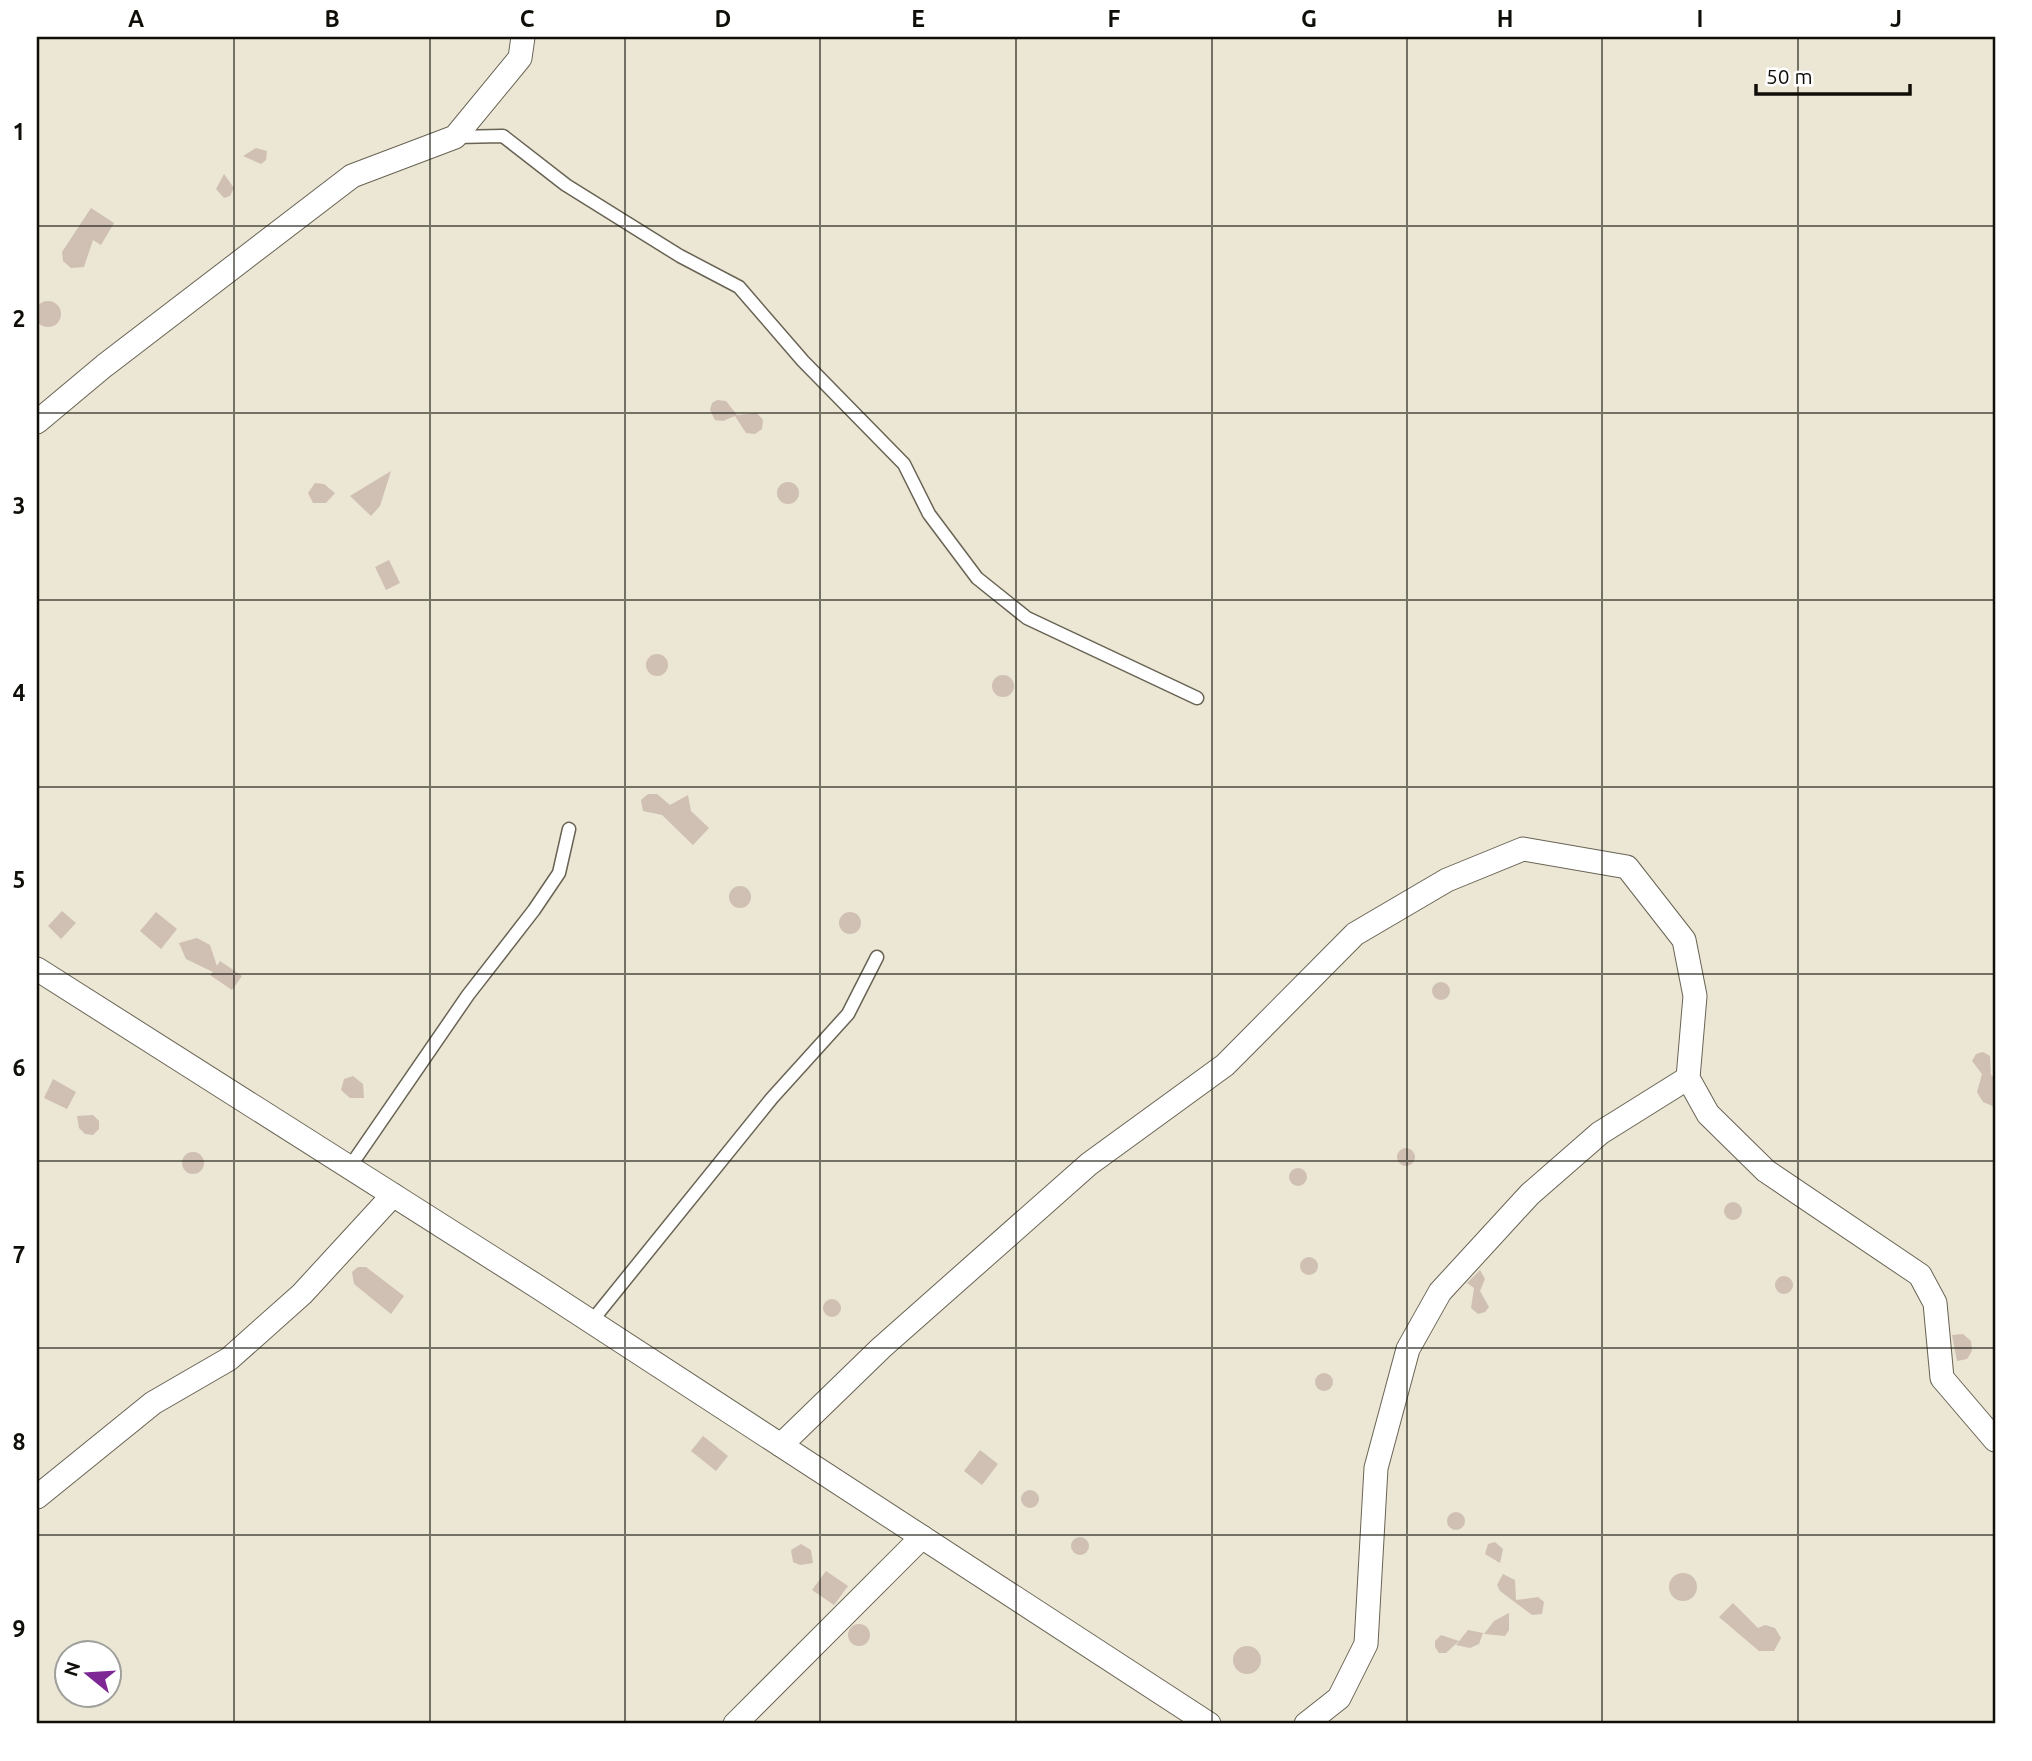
<svg xmlns="http://www.w3.org/2000/svg" width="2032" height="1761" viewBox="0 0 2032 1761" font-family="Ubuntu,sans-serif">
<rect width="100%" height="100%" fill="#ece6d4"/>
<g fill="#cfc0b3">
<path d="M256,148L267,151L266,160L261,164L243,156Z"/>
<path d="M224,174L234,188L230,196L224,198L216,189Z"/>
<path d="M91,208L114,223L101,245L93,240L84,267L71,268L63,261L62,252Z"/>
<circle cx="48" cy="314" r="13"/>
<path d="M717,400L726,401L737,415L757,413L763,420L762,429L755,434L746,433L735,416L723,421L715,420L710,410L712,403Z"/>
<path d="M391,471L380,506L371,516L350,496Z"/>
<circle cx="788" cy="493" r="11"/>
<path d="M315,483L324,484L335,493L326,503H313L308,493Z"/>
<path d="M389,560L400,583L386,590L375,567Z"/>
<circle cx="657" cy="665" r="11"/>
<circle cx="1003" cy="686" r="11"/>
<path d="M648,794H657L670,805L688,795L691,811L709,828L693,845L662,815L643,811L641,800Z"/>
<circle cx="740" cy="897" r="11"/>
<path d="M62,911L76,923L61,939L48,926Z"/>
<circle cx="850" cy="923" r="11"/>
<path d="M156,912L177,929L161,949L140,931Z"/>
<path d="M197,938L210,945L217,966L220,961L242,976L232,990L210,975L213,972L186,959L179,943Z"/>
<circle cx="1441" cy="991" r="9"/>
<path d="M1983,1052L1990,1056L1991,1075L1995,1077V1107L1983,1102L1977,1092L1982,1074L1972,1061L1976,1054Z"/>
<path d="M353,1076L363,1084L364,1098H350L341,1090L344,1079Z"/>
<path d="M53,1079L76,1092L67,1109L44,1098Z"/>
<path d="M93,1115L99,1121V1129L93,1135L85,1134L79,1128L77,1116Z"/>
<circle cx="1406" cy="1157" r="9"/>
<circle cx="193" cy="1163" r="11"/>
<circle cx="1298" cy="1177" r="9"/>
<circle cx="1733" cy="1211" r="9"/>
<circle cx="1309" cy="1266" r="9"/>
<path d="M358,1267H366L404,1296L391,1314L354,1284L352,1272Z"/>
<path d="M1480,1270L1485,1279L1480,1291L1489,1307L1485,1312L1478,1314L1471,1308L1474,1288L1467,1283Z"/>
<circle cx="1784" cy="1285" r="9"/>
<circle cx="832" cy="1308" r="9"/>
<path d="M1963,1334L1971,1341L1972,1351L1967,1359L1957,1361L1952,1335Z"/>
<circle cx="1324" cy="1382" r="9"/>
<path d="M703,1436L728,1456L716,1471L691,1451Z"/>
<path d="M980,1450L998,1464L982,1485L964,1471Z"/>
<circle cx="1030" cy="1499" r="9"/>
<circle cx="1456" cy="1521" r="9"/>
<circle cx="1080" cy="1546" r="9"/>
<path d="M1495,1542L1503,1549L1500,1563L1485,1554L1488,1544Z"/>
<path d="M801,1544L811,1550L813,1563L800,1565L793,1562L791,1550Z"/>
<path d="M826,1571L848,1586L834,1605L812,1590Z"/>
<circle cx="1683" cy="1587" r="14"/>
<path d="M1503,1574L1515,1580L1516,1600L1538,1597L1544,1602L1542,1614L1532,1615L1500,1591L1497,1585Z"/>
<path d="M1733,1603L1758,1628L1765,1625L1775,1628L1781,1638L1774,1651H1759L1719,1617Z"/>
<path d="M1509,1613V1630L1505,1636L1484,1634L1494,1621Z"/>
<circle cx="859" cy="1635" r="11"/>
<path d="M1468,1630L1483,1633L1479,1644L1470,1648L1456,1645Z"/>
<path d="M1441,1635L1459,1641L1446,1653H1439L1435,1647V1641Z"/>
<circle cx="1247" cy="1660" r="14"/>
</g>
<g fill="none" stroke-linecap="round" stroke-linejoin="round">
<g stroke="#686353" stroke-width="15">
<g id="service">
<path d="M455,137L503,136L566,185L680,256L739,287L803,361L904,464L929,514L977,578L1027,618L1197,698"/>
<path d="M349,1168L468,995L534,910L559,873L569,829"/>
<path d="M591,1322L772,1098L848,1014L877,957"/>
</g>
</g>
<g stroke="#686353" stroke-width="25">
<g id="minor">
<path d="M37,422L104,366L352,176L455,137L520,58L523,37"/>
<path d="M37,969L538,1287L1209,1724"/>
<path d="M781,1445L881,1348L1089,1164L1225,1065L1355,934L1447,880L1523,849L1627,867L1684,940L1695,996L1688,1078L1708,1114L1766,1171L1920,1275L1935,1303L1942,1378L1995,1440"/>
<path d="M37,1497L153,1403L229,1359L302,1294L393,1195"/>
<path d="M735,1724L922,1537"/>
<path d="M1306,1724L1339,1698L1366,1644L1376,1468L1408,1349L1440,1292L1530,1194L1600,1133L1688,1078"/>
</g>
</g>
<use href="#service" stroke="#fff" stroke-width="12"/>
<use href="#minor" stroke="#fff" stroke-width="23"/>
</g>
<path fill="none" stroke="#100e08" stroke-width="2" stroke-opacity="0.55" d="M234,37V1724M430,37V1724M625,37V1724M820,37V1724M1016,37V1724M1212,37V1724M1407,37V1724M1602,37V1724M1798,37V1724M37,226H1995M37,413H1995M37,600H1995M37,787H1995M37,974H1995M37,1161H1995M37,1348H1995M37,1535H1995"/>
<rect width="2032" height="1761" fill="none" stroke="#ffffff" stroke-width="77"/>
<g transform="translate(88 1674) rotate(288)"><circle r="33" fill="#ffffff" stroke="#9f9f9c" stroke-width="2"/>
<path d="M0-5L12 26L0 18L-12 26Z" fill="#7e2896"/>
<text y="-10" font-size="19" font-weight="bold" text-anchor="middle" fill="#100e08">N</text>
</g>
<path d="M1756 84v10h154v-10" fill="none" stroke="#100e08" stroke-width="3.5"/>
<text x="1766" y="84" font-size="21" fill="#100e08" stroke="#ffffff" stroke-width="5" paint-order="stroke">50 m</text>
<rect x="38" y="38" width="1956" height="1684" fill="none" stroke="#100e08" stroke-width="2.5"/>
<g font-size="23" text-anchor="middle" font-weight="bold" fill="#100e08">
<text x="136" y="27">A</text>
<text x="332" y="27">B</text>
<text x="527" y="27">C</text>
<text x="723" y="27">D</text>
<text x="918" y="27">E</text>
<text x="1114" y="27">F</text>
<text x="1309" y="27">G</text>
<text x="1505" y="27">H</text>
<text x="1700" y="27">I</text>
<text x="1896" y="27">J</text>
<text x="19" y="140">1</text>
<text x="19" y="327">2</text>
<text x="19" y="514">3</text>
<text x="19" y="701">4</text>
<text x="19" y="888">5</text>
<text x="19" y="1076">6</text>
<text x="19" y="1263">7</text>
<text x="19" y="1450">8</text>
<text x="19" y="1637">9</text>
</g>
</svg>
